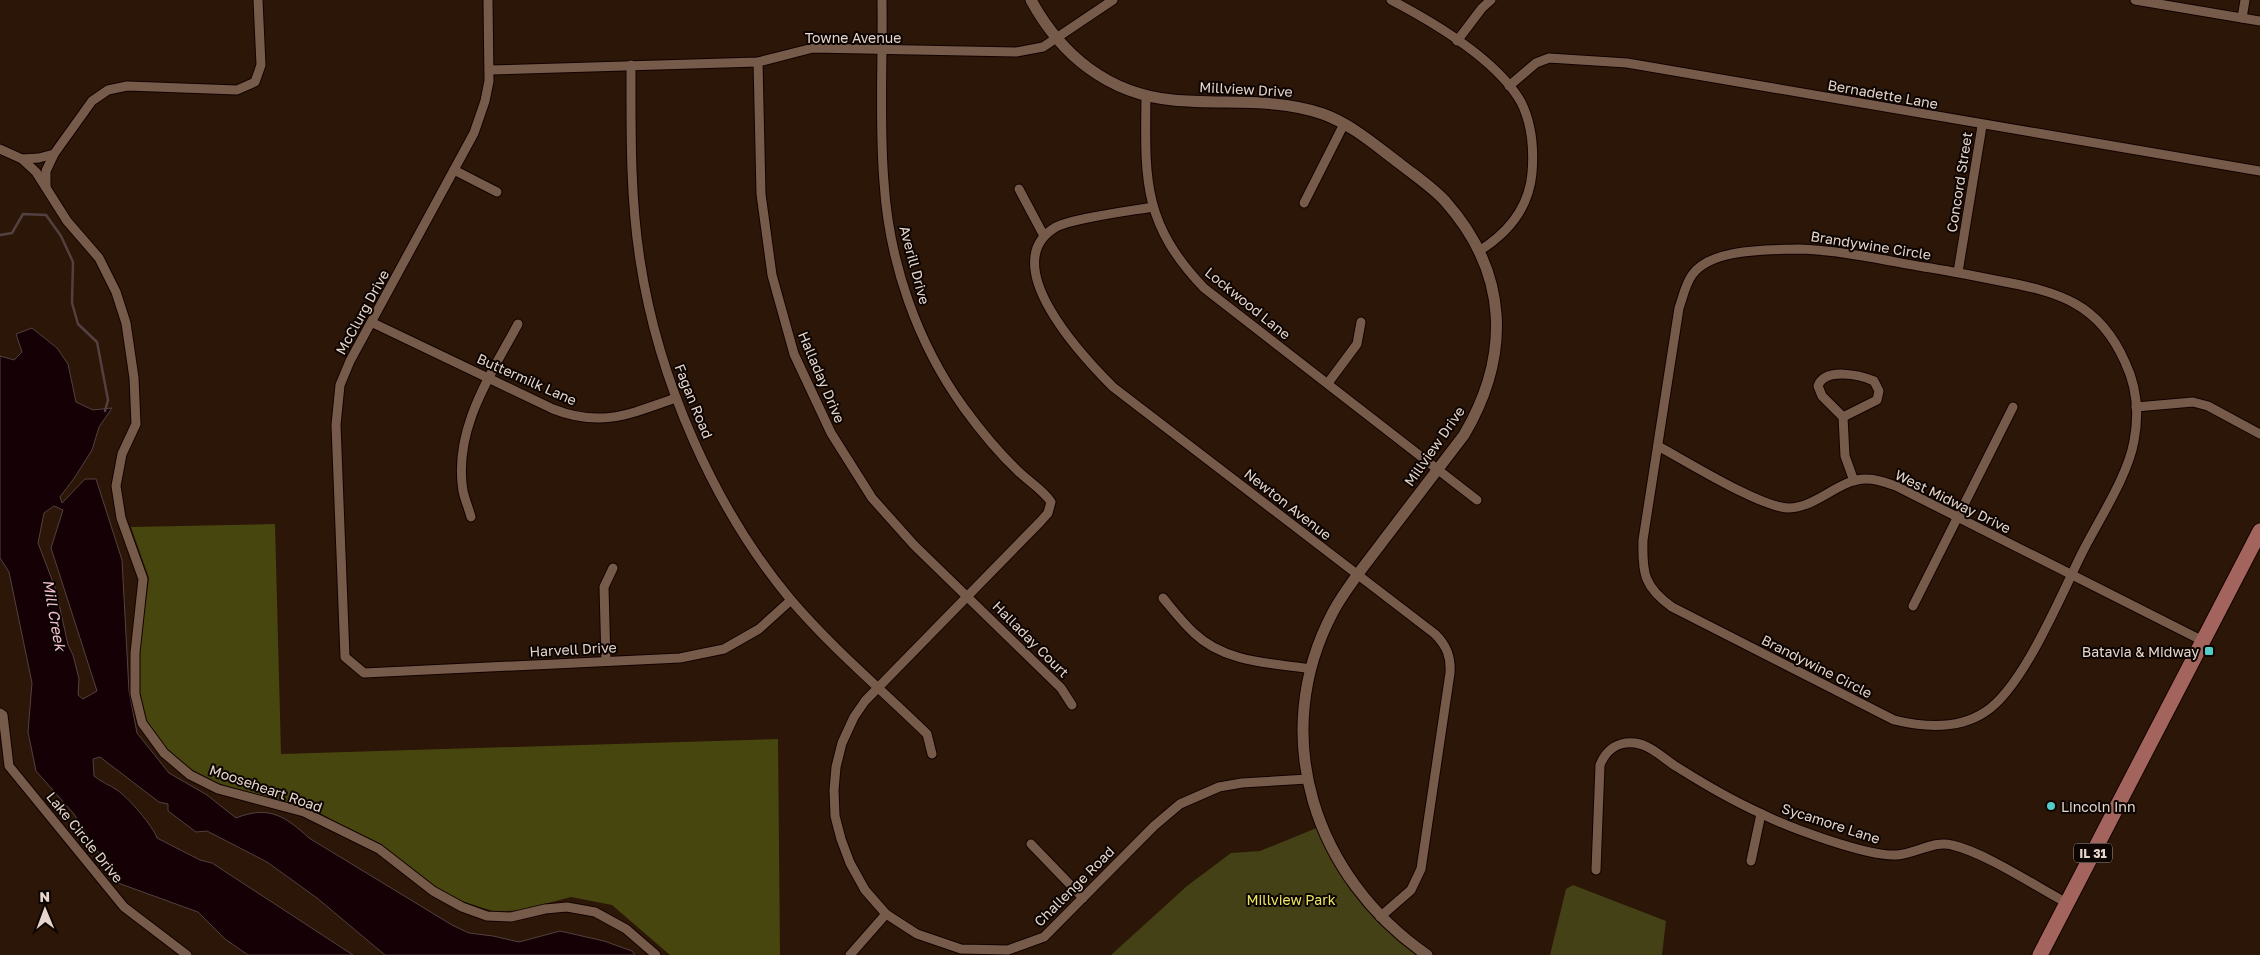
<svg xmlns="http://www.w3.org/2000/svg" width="2260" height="955" viewBox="0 0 2260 955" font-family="'Golos Text',sans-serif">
<rect width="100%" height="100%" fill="#2c1608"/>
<g fill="#434115">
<path d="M1319,827C1346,882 1368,923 1422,955H1111L1187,886L1231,853L1260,851Z"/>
<path d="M1573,885L1666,921L1662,955H1550L1566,889Z"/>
</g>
<path fill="#48460f" d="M275,524L281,754L778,739L780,955H670L612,905L571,897L522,910L496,912L461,901L428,883L376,844L314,810L254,796L212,781L175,760L144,718L138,689L139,648L149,578L131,527Z"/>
<path fill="#140005" stroke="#534041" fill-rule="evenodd" d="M32,328L57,348L68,364L76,402L93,410L112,408L99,427L92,450L75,477L60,497L62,503L85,479H96L122,560L129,691L137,733L169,773L207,795L236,818C269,805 285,816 309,838L452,925L469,933L493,936L519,942L560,931L604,941L632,951L635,955H385L317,898L267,862L207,831L196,832L168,811V804L159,802L100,757L93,759L94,776C101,782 110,785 117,790C128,797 153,826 157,838L200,860L212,863L353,955H248L225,939L198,912L118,883L74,814L36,771L28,732L32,683L9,572L0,558V356L14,360L22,352L16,334ZM54,506L63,510L51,548L97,691L83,699L78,695L79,679L73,655L68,645L56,590L38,543L44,513Z"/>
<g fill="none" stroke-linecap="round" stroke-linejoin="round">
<path stroke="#534041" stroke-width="2.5" d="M0,235L12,233L23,214L46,215L61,236L73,262L72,303L78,324L97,342L108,400L105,411"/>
<g stroke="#130200" stroke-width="11">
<g id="minor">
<path d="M488,0L489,81L485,101L474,133L350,361L340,385L336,425L345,657L364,673L680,658L724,649L759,629L791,600"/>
<path d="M882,0C883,59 879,124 884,182C889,262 917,343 964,408C980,430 998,452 1018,471C1029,482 1042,489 1051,502L1048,513L1040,522L865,701L854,717L842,743L836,767L834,790L835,816L841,839L850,863L865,890L886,914L917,934L961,949L1008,950L1044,937L1154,826L1180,804L1219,787L1242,783L1308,779"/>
<path d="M1391,0C1433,22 1497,60 1521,102C1532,124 1534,149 1532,173C1529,207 1508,233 1479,251"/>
<path d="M2135,0L2260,21"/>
<path d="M2242,18L2245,0"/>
<path d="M1457,41L1482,8L1491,0"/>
<path d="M758,62L761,194L772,275L794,354L831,433L872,498L914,545L1061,688L1072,705"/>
<path d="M631,65C631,130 630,196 640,260C658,379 714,508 791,600C832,648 882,690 927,734L932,754"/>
<path d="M490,70L758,62L813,48L1016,52L1043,47L1113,0"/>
<path d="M1509,86L1536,63L1549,58L1627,63L2260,171"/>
<path d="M1146,95C1145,179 1142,223 1204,288L1477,500"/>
<path d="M0,149L22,159L36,172L67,221L99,258L116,292L126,323L134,378L136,424L122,454L116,486L121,518L143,579L135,653V694L142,723L164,753L190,775L218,789L304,812L379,849L433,891L462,907L487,916L511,917L545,909L567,907L595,912L626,929L656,955"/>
<path d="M22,159L39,158L54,154"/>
<path d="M454,170L497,192"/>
<path d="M46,186V171L54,154L92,101L108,90L127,86L237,90L255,82L261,65L258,0"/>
<path d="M1019,189L1044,236"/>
<path d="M1304,203L1344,124"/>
<path d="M1153,207C1130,211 1074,218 1056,227C994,263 1083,357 1113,387L1435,634C1447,646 1451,657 1450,673L1421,869L1411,890L1380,917"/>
<path d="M1798,249C1840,250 1883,260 1924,267C1950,271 1975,276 2000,281C2059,292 2099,303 2125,362C2137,387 2139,415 2134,441C2128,476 2098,521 2082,553C2061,595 2023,688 1985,712C1958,730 1923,727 1894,720L1672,607C1644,587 1642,573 1643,540L1679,308C1683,297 1685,285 1692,275C1711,248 1768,250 1798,249Z"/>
<path d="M1958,272L1982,126"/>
<path d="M373,323L553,409C601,428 630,414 676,398"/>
<path d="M1328,383L1357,344L1361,322"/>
<path d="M2136,407L2193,402L2208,406L2260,434"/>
<path d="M1843,417L1822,396L1818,386C1825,367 1860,375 1874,381L1879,391L1877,400L1843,417L1845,456L1854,481"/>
<path d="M1658,446C1686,461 1761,508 1789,508C1818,507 1840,478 1867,479C1877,479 1887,483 1896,486L2203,641"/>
<path d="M471,517C469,509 465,500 463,491C453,430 490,376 518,324"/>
<path d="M1163,598C1173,610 1183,623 1194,633C1225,663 1272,663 1311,669"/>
<path d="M1913,606L2013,407"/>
<path d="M606,661L604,587L613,568"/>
<path d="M0,713L3,715L9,766L124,907L187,955"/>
<path d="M1031,844L1083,898"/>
<path d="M1751,861L1761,814"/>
<path d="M1596,870L1600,765C1606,750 1618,741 1635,743C1651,745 1664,759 1677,767C1704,784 1731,800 1760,813C1787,827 1868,857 1897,855C1915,854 1934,840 1952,845C1986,853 2035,886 2067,903"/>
<path d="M850,955L886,914"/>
</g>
</g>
<g stroke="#130200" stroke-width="13">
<path id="tertiary" d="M1031,0C1061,55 1108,94 1173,100C1223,105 1274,97 1323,114C1351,124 1375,145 1399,163C1414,175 1432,187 1445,201C1509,273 1511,355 1464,435C1437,470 1410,506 1383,541C1366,564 1347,586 1333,612C1267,736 1315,878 1427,955"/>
</g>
<g stroke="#130200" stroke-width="17">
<path id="primary" d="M2040,955L2260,531"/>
</g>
<use href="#minor" stroke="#765b4b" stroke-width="9"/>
<use href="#tertiary" stroke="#765b4b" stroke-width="11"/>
<use href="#primary" stroke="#a2645c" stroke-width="15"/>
</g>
<g fill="#53cdc9" stroke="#0d0502" stroke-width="2">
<rect x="2204" y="646" width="10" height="10" rx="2.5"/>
<circle cx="2051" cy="806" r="5"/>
</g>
<g text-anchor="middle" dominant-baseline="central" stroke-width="4" stroke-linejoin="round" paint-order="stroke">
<rect fill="#0d0502" stroke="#a4978f" stroke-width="1" x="2074" y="843.5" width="38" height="19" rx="4"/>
<g font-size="12" font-weight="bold" fill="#e5d5cc">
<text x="2093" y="853">IL 31</text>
</g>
<g font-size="14" fill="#e5d5cc" stroke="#0d0502">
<text x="853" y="37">Towne Avenue</text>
<text transform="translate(1246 89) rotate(3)">Millview Drive</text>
<text transform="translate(1883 94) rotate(10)">Bernadette Lane</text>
<text transform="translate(1959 182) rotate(-81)">Concord Street</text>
<text transform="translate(1871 245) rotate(9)">Brandywine Circle</text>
<text transform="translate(915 265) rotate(75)">Averill Drive</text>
<text transform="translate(1248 303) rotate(39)">Lockwood Lane</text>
<text transform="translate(362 312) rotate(-61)">McClurg Drive</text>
<text transform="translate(822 377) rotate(67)">Halladay Drive</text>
<text transform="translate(527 379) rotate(24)">Buttermilk Lane</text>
<text transform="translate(694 401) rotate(68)">Fagan Road</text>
<text transform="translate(1434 446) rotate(-55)">Millview Drive</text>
<text transform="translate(1953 501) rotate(26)">West Midway Drive</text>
<text transform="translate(1288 504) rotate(38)">Newton Avenue</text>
<text transform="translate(1031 639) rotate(45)">Halladay Court</text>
<text transform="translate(573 649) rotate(-3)">Harvell Drive</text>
<text transform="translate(1817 666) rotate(27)">Brandywine Circle</text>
<text transform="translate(266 788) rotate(19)">Mooseheart Road</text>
<text transform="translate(1831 823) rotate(18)">Sycamore Lane</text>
<text transform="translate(85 837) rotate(51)">Lake Circle Drive</text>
<text transform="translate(1074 886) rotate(-45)">Challenge Road</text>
</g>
<g font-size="14" fill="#e5d5cc" stroke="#0d0502" text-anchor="end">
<text x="2199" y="651">Batavia &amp; Midway</text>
<text x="2061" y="806" text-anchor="start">Lincoln Inn</text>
</g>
<g font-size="14" fill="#ebe762" stroke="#0d0502">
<text x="1291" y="899">Millview Park</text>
</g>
<g font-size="15" font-style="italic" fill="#f2c1d3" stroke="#0d0502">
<text transform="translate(55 615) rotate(80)">Mill Creek</text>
</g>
</g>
<g transform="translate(45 910) rotate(359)" stroke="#0d0502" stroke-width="4" paint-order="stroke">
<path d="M0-4L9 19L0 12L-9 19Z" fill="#e5d5cc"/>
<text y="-8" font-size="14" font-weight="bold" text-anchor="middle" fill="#e5d5cc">N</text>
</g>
</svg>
